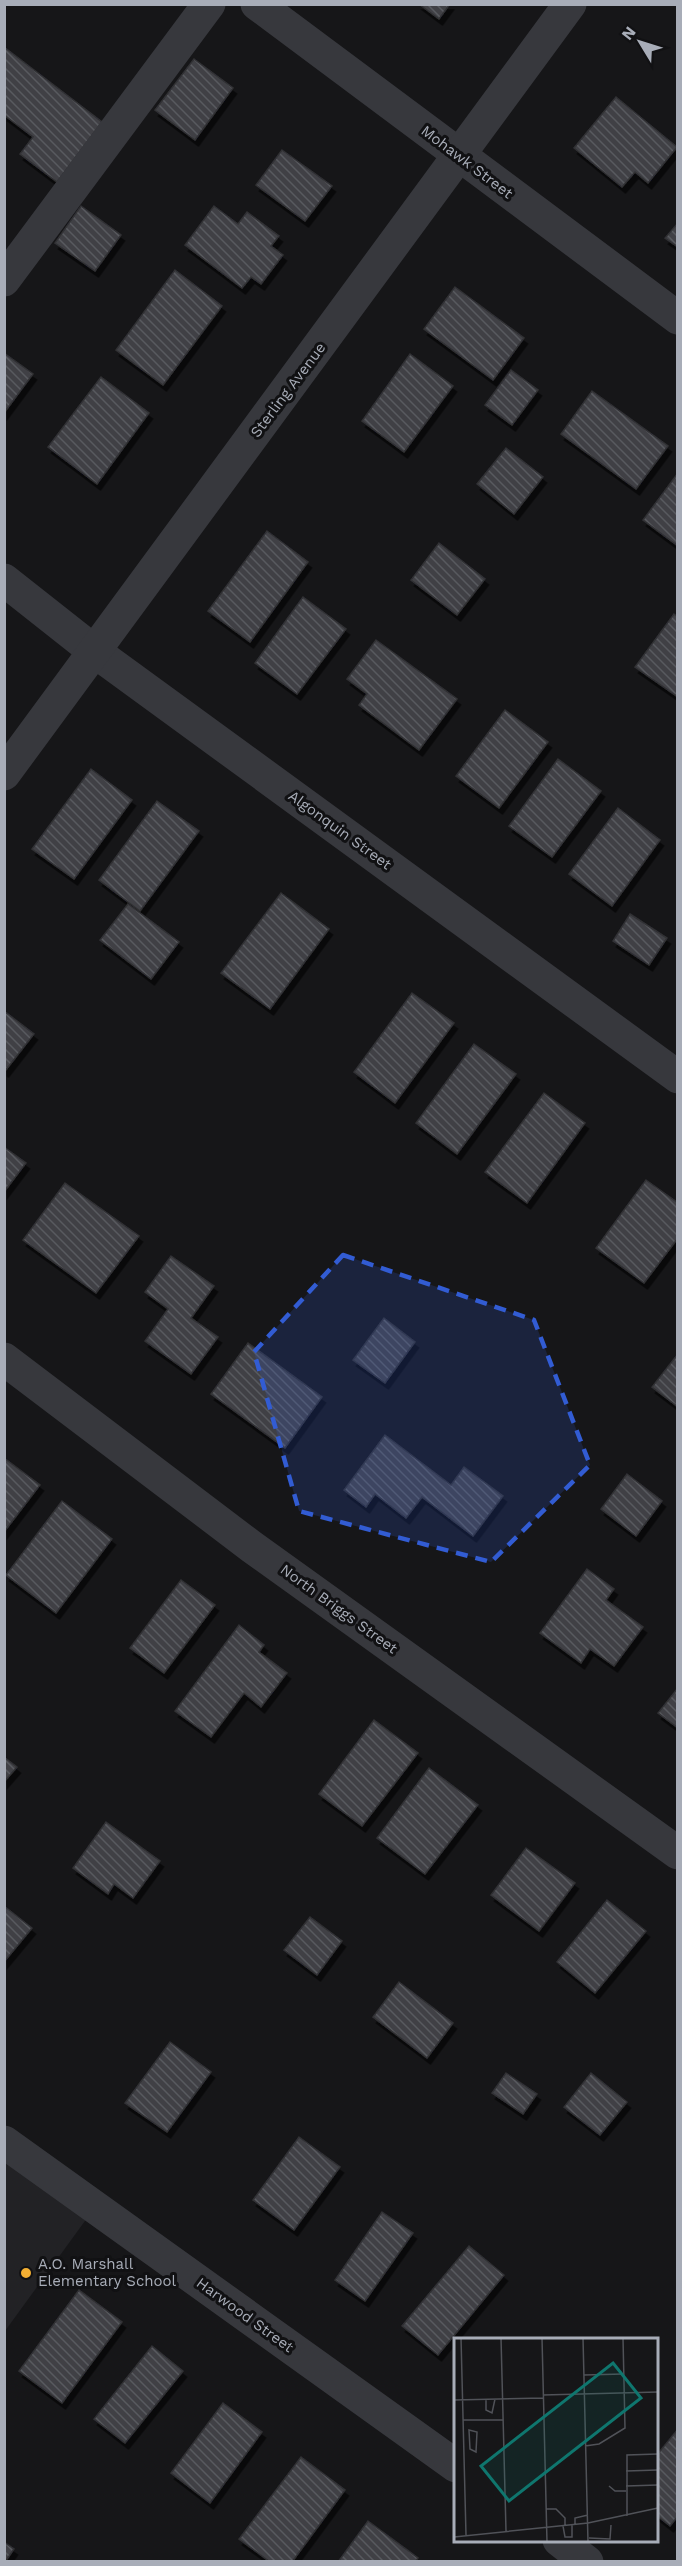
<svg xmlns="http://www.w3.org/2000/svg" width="682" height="2566" viewBox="0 0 682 2566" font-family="'Work Sans',sans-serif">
<defs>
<pattern id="building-back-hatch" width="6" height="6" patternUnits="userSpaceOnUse" patternTransform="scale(1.5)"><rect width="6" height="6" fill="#404145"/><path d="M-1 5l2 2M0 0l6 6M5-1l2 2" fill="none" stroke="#595a5e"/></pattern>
<filter id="shadow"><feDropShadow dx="3.5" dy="6" stdDeviation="0" flood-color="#0009"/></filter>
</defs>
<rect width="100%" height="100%" fill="#161618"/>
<path fill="#222225" d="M5,2151L90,2214L5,2331Z"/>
<g fill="url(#building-back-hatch)" stroke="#303034" stroke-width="1.5" filter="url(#shadow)">
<path d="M419,4H450L439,19Z"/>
<path d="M4,47L102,122L57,182L20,154L33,137L4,115Z"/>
<path d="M194,59L233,88L195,140L155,110Z"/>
<path d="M616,97L677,147L648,183L635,172L622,187L574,148Z"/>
<path d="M282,150L332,186L305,221L256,185Z"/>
<path d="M81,206L121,235L95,271L55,243Z"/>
<path d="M214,206L238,224L247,212L279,236L271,246L283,255L261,284L251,277L242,288L185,245Z"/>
<path d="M678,223V247L665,238Z"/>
<path d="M175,270L222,306L163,385L116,350Z"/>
<path d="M455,287L524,338L493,380L424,329Z"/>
<path d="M4,353L33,374L4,413Z"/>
<path d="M410,354L453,386L404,452L362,421Z"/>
<path d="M511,370L538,390L512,425L485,405Z"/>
<path d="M101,377L149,413L97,484L48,447Z"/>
<path d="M592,391L668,446L636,489L561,434Z"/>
<path d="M506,448L543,477L514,514L477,484Z"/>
<path d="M678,473V546L643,520Z"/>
<path d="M267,531L308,562L250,642L208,611Z"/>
<path d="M439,543L485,579L457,615L411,580Z"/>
<path d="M303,597L346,629L297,694L255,663Z"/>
<path d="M674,614L678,617V697L635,667Z"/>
<path d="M376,640L457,699L419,750L359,705L367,694L347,679Z"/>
<path d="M505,710L548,742L499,808L456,776Z"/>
<path d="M558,759L601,791L552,857L509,826Z"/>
<path d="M91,769L132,800L74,879L32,849Z"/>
<path d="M157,801L199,831L140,911L99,880Z"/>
<path d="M618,808L660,840L612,906L569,874Z"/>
<path d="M281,893L329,929L270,1009L221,973Z"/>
<path d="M128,904L179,942L151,979L100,940Z"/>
<path d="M630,914L667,938L649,965L613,941Z"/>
<path d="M412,993L454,1023L395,1103L354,1072Z"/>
<path d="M4,1011L34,1034L5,1071L4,1070Z"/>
<path d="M474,1044L516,1074L457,1154L416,1123Z"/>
<path d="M544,1093L585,1123L527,1203L485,1172Z"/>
<path d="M4,1147L26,1163L4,1192Z"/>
<path d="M646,1180L678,1203V1238L644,1283L596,1248Z"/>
<path d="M65,1183L139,1236L96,1293L23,1240Z"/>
<path d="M171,1256L214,1286L191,1318L218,1337L191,1374L145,1341L168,1309L145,1292Z"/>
<path d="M384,1318L415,1342L385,1383L353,1360Z"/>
<path d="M248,1343L322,1397L285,1448L211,1394Z"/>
<path d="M678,1354V1407L652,1387Z"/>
<path d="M385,1435L451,1485L464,1467L503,1496L473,1536L422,1497L406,1518L375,1494L366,1507L344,1490Z"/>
<path d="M4,1458L40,1485L4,1532Z"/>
<path d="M627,1474L662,1501L636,1536L601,1509Z"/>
<path d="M62,1501L112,1539L56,1613L6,1575Z"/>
<path d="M587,1569L614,1589L606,1600L643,1627L614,1666L590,1649L581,1663L540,1633Z"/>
<path d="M181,1580L215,1605L164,1673L130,1648Z"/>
<path d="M239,1625L264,1645L259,1652L287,1673L261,1707L244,1693L211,1737L175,1711Z"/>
<path d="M678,1688V1728L658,1713Z"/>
<path d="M374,1720L418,1753L362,1826L319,1794Z"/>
<path d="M4,1757L17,1767L4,1782Z"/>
<path d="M429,1768L478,1805L425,1874L377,1838Z"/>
<path d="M106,1822L160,1861L133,1898L114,1884L108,1894L73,1868Z"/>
<path d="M526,1848L575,1883L539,1931L491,1895Z"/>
<path d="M607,1900L646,1931L595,1993L557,1962Z"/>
<path d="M4,1906L32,1928L4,1962Z"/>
<path d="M310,1917L342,1941L317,1975L284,1950Z"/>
<path d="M399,1982L453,2023L427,2058L373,2017Z"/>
<path d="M170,2042L211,2072L167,2132L125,2103Z"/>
<path d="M506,2073L537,2094L523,2114L492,2093Z"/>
<path d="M591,2073L627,2102L600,2135L564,2107Z"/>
<path d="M299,2137L340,2167L294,2230L253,2200Z"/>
<path d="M382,2212L413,2233L365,2301L335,2280Z"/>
<path d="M469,2246L504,2275L438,2355L402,2326Z"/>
<path d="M79,2290L122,2322L62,2403L19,2371Z"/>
<path d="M152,2346L183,2371L125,2443L94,2419Z"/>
<path d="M223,2403L262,2432L210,2503L171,2473Z"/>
<path d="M678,2429V2516L670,2526L656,2515V2456Z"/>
<path d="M301,2457L345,2490L292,2562H270L239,2539Z"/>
<path d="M368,2521L418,2558L415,2562H338Z"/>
<path d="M4,2542L14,2549L5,2562H4Z"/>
</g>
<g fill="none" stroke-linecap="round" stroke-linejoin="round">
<g stroke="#37383d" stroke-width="33">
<path d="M257,4L678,318"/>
<path d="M4,280L209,4"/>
<path d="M4,580L94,651L678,1077"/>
<path d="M4,774L570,4"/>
<path d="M4,1359L252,1547L678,1853"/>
<path d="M4,2142L456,2466"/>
<path d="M559,2540L587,2562"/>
</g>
</g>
<path fill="#325cd3" fill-opacity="0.2" stroke="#325cd3" stroke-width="4.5" stroke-dasharray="12 8" stroke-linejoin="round" d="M343,1255L534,1320L590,1465L491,1562L299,1511L254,1352Z"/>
<circle fill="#f3af33" stroke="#111113" stroke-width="2" cx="26" cy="2273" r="6"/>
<g text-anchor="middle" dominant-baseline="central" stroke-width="6" stroke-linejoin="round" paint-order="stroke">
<g font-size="15" fill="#a8adb8" stroke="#111113">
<text transform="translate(467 162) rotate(37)">Mohawk Street</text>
<text transform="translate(288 390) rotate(-53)">Sterling Avenue</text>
<text transform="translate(340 830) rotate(36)">Algonquin Street</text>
<text transform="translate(339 1609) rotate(36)">North Briggs Street</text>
<text transform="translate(245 2315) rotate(36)">Harwood Street</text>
</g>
<g font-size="15" fill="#a8adb8" stroke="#111113" text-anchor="start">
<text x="38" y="2264">A.O. Marshall<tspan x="38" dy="17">Elementary School</tspan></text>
</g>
</g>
<g transform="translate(454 2338)">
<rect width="204" height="204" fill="#161618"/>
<path fill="none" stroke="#505258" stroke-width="1.5" d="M7,0L12,197M47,0L52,193M88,0L93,204M129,0L134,204M130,37L169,36M89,57L204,54M32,61V72L38,75L41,61M0,62L89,60M9,82H49M15,92L23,94L22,114L16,111ZM131,108L145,106L171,90L169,0M172,133L204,132M155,148L161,153H172M172,148L204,147M92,171H102L111,180V187M173,178V117L204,116M121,186V180L134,177M109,188L111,199H118V187M0,199L134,185L204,170M135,200L156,201L157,187"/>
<path fill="#0f766e" fill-opacity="0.15" stroke="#0f766e" stroke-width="3" d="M159,25L187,60L55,163L27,128Z"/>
<rect width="204" height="204" fill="none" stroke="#a8adb8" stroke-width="3"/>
</g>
<rect width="682" height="2566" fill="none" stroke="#a8adb8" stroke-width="12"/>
<g transform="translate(640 42) rotate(308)" stroke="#111113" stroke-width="4.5" paint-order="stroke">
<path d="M0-4.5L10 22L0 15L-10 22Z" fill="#a8adb8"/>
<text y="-9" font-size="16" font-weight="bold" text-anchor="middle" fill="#a8adb8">N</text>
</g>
</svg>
